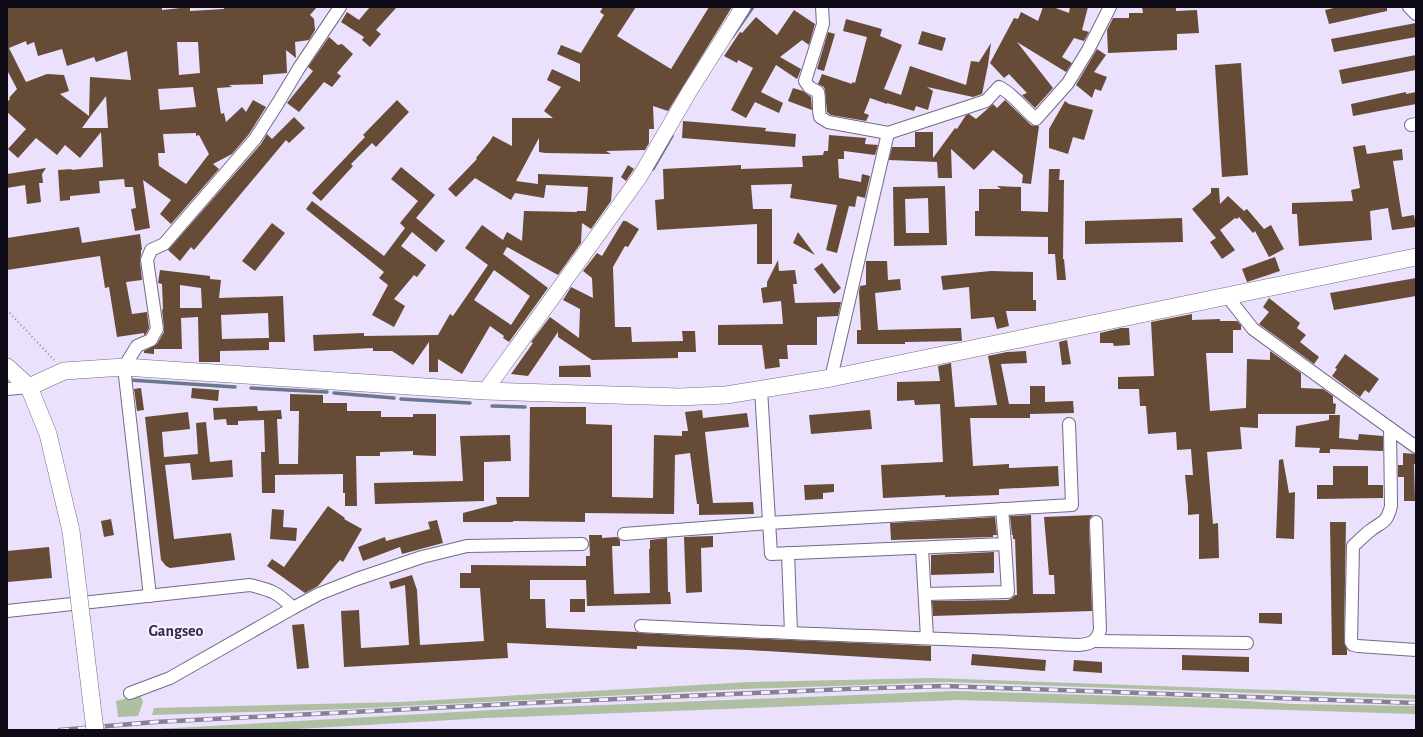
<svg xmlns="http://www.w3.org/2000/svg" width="1423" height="737" viewBox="0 0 1423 737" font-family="'Alegreya Sans',sans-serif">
<rect width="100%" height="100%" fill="#ebe1fc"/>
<g fill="#afbfa2">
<path d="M932,678L1416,695V699L948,682L744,689L348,709L152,715L154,708L400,702L750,682Z"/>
<path d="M955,691L1219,699L1292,704L1416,706V714L959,700L486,718L280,730H139L529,708Z"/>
<path d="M140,695L143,702L138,716L118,717L116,701Z"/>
</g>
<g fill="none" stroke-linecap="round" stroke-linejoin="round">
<g stroke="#6a788e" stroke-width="3.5">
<path d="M732,37L753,7"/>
<path d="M653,169L672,136"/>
<path d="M130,380L235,387"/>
<path d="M251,388L327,392"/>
<path d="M334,393L394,398"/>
<path d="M401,399L470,403"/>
<path d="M492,406L525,407"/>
</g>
</g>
<g fill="#664b37" fill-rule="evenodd">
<path d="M7,7H162V10L190,7V11L224,9V7H317L310,15L314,19L315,30L309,40L295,42L296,58L286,50L287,73L263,75V84L229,85L232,87L217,88L221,114L224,113L226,122L242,107L246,112L253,100L266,107L249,134L232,154L213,164L219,169L171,224L160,214L171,200L143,180L150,228L135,231L131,209L136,208L133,187H125L124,179L99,181L100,193L70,196V200L60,201L58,170L72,169L71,170L103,167L101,132L80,158L65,145L57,155L36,138L18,158L8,149L26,129L7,112V102L10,99L9,98L17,89L7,70ZM26,41L27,45L34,42L38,56L62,49L67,66L94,57L96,62L127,51L131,80L90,77L89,116L60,94L69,91L64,75L47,74L26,82L9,48ZM177,42H198L200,73L179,75ZM193,87L196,107L160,110L158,89ZM106,96L108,128H82L90,117ZM196,133V136L199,135L209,154L186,184L159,166L158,153H165L163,134Z"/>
<path d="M370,7H397L376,30L381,34L370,47L362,40L364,37L341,22L347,12L359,20Z"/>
<path d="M603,7H636L617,36L671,69L709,7H732L668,111L653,106L654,129H649V143L645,150L606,151L611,154L545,153L539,152V138L516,181L538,184V174L613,177L611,201L591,229L582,223L581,243L558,275L507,247L503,254L548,288L509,342L503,338L504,336L490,326L462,374L438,359V372H429V342L413,365L392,351H373V348L314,351L313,335L364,333V336L438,335L450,314L453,316L488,265L465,248L482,225L503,240L507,232L522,241L524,211L577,212V211H586L588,187L546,185L544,198L515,193L511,200L475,178L456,197L448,189L477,159L476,158L490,141L493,136L512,146V118H553L544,111L561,87L547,80L552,69L580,82V64L557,54L561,45L581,53L604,15L600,12ZM494,270L530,296L511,325L474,300Z"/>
<path d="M1043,7H1053L1069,13L1070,7H1088L1082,30L1089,32L1084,41L1074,38L1062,57L1072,63L1066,72L1017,42L1053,88L1035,108L1022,95L1027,93L1009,74L1004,78L990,63L1014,18L1018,19L1021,12L1038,21Z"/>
<path d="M1142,7H1176V11L1197,10L1199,33L1177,34V50L1108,53L1107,30L1113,18H1129V13H1143Z"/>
<path d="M1338,7H1387V11L1329,24L1325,10Z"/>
<path d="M794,10L815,24L809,45L802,40L780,57L801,69L798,77L797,79L776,65L761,92L783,103L779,113L755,102L746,118L731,110L753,68L738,60L737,63L724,56L740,32L742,33L756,17L777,35Z"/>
<path d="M846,19L882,29L880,36L902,45L884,89L901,95L910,66L966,85L971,61L979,62L991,43L988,65L982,94L973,97L927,87L933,91L928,110L916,106L914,111L887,103V104L870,98L864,113L869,115L866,121L831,115L827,112L825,90L824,87L818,84L822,74L852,84V82L855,83L867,37L843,31Z"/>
<path d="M1416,23V37L1334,52L1331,39Z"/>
<path d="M922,31L946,38L942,51L918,44Z"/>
<path d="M828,32L835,34L824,71L817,69Z"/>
<path d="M329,37L338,45L342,44L353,54L337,73L341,76L332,87L324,82L299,112L287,103L313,71L308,67Z"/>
<path d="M1097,49L1106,55L1094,72L1107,77L1101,91L1095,89L1092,98L1076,85Z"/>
<path d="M1416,55V70L1342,84L1339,70Z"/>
<path d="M1241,63L1248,175L1222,177L1215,65Z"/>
<path d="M793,88L803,91L811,97L812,110L788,101Z"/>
<path d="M1406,92V94L1416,92V104L1353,116L1351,104Z"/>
<path d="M397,100L409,112L376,147L372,143L351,164L353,166L321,201L312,193L365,137L363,135Z"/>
<path d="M1005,100L1031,125L1035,126H1039L1031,184L1022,183L1023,175L993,150L974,170L951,149L952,178H938L937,162L889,160L892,147H915V132H933V158L955,128L957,129L966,115L969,114L976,119L993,104L997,108Z"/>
<path d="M1065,101L1069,104L1093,110L1084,140L1073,137L1068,154L1049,148V129Z"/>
<path d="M294,117L305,128L289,143L286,140L194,250L191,247L180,261L168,250L261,144L267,134L272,139Z"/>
<path d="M683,121L766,128L765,131L796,134L795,147L682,138Z"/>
<path d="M829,135L866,138L865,144L878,145L875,155L844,151V159H838L839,178L861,182L862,174L870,176L865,198L857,196L855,207L849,206L837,253L826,250L837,205L790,198L792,184L751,185L753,209H772V264H757V224L657,230L655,200L664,199L663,169L741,165V169L803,167L802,156L823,155L824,151H828Z"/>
<path d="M1365,145L1367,154L1402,149L1403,160L1393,161L1402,217L1414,215L1416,227L1392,230L1388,208L1370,211L1372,240L1299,246L1297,214H1292V203L1353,201L1351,190L1360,188L1353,147Z"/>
<path d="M628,165L634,169L626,181L621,177Z"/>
<path d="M401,167L435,195L416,218L445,241L436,252L412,232L401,246L426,265L417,277L414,275L394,299L405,306L394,327L372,315L388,285L379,278L384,272L306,209L312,201L384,256L405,228L400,223L418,201L391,179Z"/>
<path d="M46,168L42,174L43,183H39L41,202L27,204L25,185L7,188V174Z"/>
<path d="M1049,169H1060L1059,180H1064L1063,259H1064L1066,280H1057L1055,254H1048V237L975,236V211H979V189H1001L997,186L1021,187V211L1048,212Z"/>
<path d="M945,186L947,245L894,246L893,187ZM928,198L929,233H906L905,199Z"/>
<path d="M1211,188H1219L1220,204L1228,196L1244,211L1247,209L1264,229L1271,225L1284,249L1269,257L1255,231L1253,233L1239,217L1237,219L1235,218L1220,230L1235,250L1222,259L1210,242L1216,238L1192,209L1211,193Z"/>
<path d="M1182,218L1183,242L1085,244V221Z"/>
<path d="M623,221H626L639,229L628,247L625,246L613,267L615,327H631L632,342L683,341L682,331H695L696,352H678V358L592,360L558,337V332L528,376L511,374L533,343L531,342L550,317L579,338L580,309L563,300L571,287L593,298L592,278L583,271L597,253L602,256Z"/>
<path d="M272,223L285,233L255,271L242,261Z"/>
<path d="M79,227L82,243L140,234L142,250H141V254L140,261L142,280L126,282L132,314L147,312L149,328L146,334L144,335V333L117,337L109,287L105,288L100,256L7,270V238Z"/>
<path d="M798,232L815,255L793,243Z"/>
<path d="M1275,257L1280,271L1247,282L1242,269Z"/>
<path d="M778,260L779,271L795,270L797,284H793L795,303L841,302L838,316L817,317V345H787L788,359H779L780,367L765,369L762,345H718V325L783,324L781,301L763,303L761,288L767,287V282Z"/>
<path d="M866,261H887L888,280L900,279L901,290L875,293L878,330L961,328L962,341L905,342V344H857V330H861L859,292L860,286L866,285Z"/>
<path d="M822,263L841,288L834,294L814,269Z"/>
<path d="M160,270L210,276V279L221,280L219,298L283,296L285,342H269V350L220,351V362H199L198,317L181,318L182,349H154V354L144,353V351L157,344L164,332V328L162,310L163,309L162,284L158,283ZM180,285L201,288L202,308H180ZM268,313L269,338L222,339L221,315Z"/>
<path d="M991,271L1033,272V300H1036V311H1006L1009,326L997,329L994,317L971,319L969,287L943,290L941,276Z"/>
<path d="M1416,278V296L1334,310L1330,293Z"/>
<path d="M1269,298L1300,323L1297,328L1306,335L1300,342L1319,357L1314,364L1259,324L1269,312L1263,307Z"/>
<path d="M1192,314V320L1220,319V321H1237L1241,325V330H1233V353H1206L1210,411L1246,408L1247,359L1270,360V351L1301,373V388L1323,389L1333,396V403L1336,404L1335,414H1258V428L1240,427L1242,449L1207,452L1213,524L1218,523L1219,558L1199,559V514L1188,515V506L1185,475H1193L1191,449L1177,450L1176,432L1148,434L1146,406H1140L1139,389H1118V377L1154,376L1151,322Z"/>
<path d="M1121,328H1129L1130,345L1114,346L1113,343H1100V333Z"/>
<path d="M1067,340L1071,364L1062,365L1059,342Z"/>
<path d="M1026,351L1027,363L1001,364L1009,404H1030V386H1045V402L1073,401L1074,413L1030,414V418H970L973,466L1009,464V468L1058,466L1059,486L999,489V495L945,497V495L883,498L881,465L943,462L940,404L915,405L914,400L897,401V382L940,381L938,366L951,363L955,407L997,405L988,356L1007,352Z"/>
<path d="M1345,354L1379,379L1369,393L1365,390L1360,397L1332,376L1337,369L1335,368Z"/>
<path d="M590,365L591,377H559V366Z"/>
<path d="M141,388L144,410L137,411L134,389Z"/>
<path d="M192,388L219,390L218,401L191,398Z"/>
<path d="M290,394L323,395V403H347V411H381V417H413V414H436V456L413,455V451L380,452V456H356L357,506H345V493H343V474L275,475V493H262L261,452H265L264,420L238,421V425H227L226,419L214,420L213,408L257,406L258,411L281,410L282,419H277L279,464H298L299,411H290Z"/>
<path d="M530,407H586V424L612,425V497L653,498L654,435L682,436V431H688L685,412L702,410L703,418L747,413L749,427L705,432L713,503L753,502L754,514L699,515V504H697L690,453L675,455L674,514L585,513V522L513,521V522H463V513L497,504L496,497H529Z"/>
<path d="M870,410L872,429L811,434L809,415Z"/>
<path d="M188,412L190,429L162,432L164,457L198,454L196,423L206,422L210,462L232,460L233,477L192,480L190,463L165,465L174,539L231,533L235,560L170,568L166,566L161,560L145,417Z"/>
<path d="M1329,415H1340L1339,438L1358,440L1359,434L1383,436V451L1330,449V453H1319L1320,448L1295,447L1296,426L1329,420Z"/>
<path d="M510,435L511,461L484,462V501L375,504L374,483L463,481L460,436Z"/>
<path d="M1403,453L1416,454V464H1414L1415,501H1404V477H1398V465H1403Z"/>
<path d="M1283,459L1289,493L1295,492L1294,539L1276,538L1279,460Z"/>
<path d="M1333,466H1368V485H1383V498L1317,499V485H1333Z"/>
<path d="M834,484V492L823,493V499L805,500L804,485Z"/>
<path d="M328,506L345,518L344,519L362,529L343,562L340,560L318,586L305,593L267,566L272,559L284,567Z"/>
<path d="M272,509L284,510L283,527L297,528L296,541L270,539Z"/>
<path d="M1031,515L1033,594H1055L1054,575H1049L1044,517L1093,515L1090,518L1089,522L1092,611L933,616L932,601L1008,600L1012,598L1015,595H1017L1015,539H1013V535H1012L1010,516Z"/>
<path d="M995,517L997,535H993V537L891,540L890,523Z"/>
<path d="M111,519L114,535L104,537L101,521Z"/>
<path d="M437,520L443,543L402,554L400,547L363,561L358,547L385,537L386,541L430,529L428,522Z"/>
<path d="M1330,522H1346L1344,642L1347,649V655H1332Z"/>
<path d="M589,535H602V538L617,537L620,540V546H612L614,594L650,593L649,549H650V540L667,538L668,592H670L671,604L587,606L586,580H530V599H545L546,628L636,632L641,633L695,636L931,646V661L749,650L637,646V649L507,643L508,658L344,667L341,611L359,610L361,648L409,645L405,585L391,589L389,582L412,575L417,590L420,645L484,641L480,588H460V573H471V565L586,566V556H590Z"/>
<path d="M713,536V547L701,548L702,592L686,593L684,537Z"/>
<path d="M49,547L52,578L8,582L7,551Z"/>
<path d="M994,552V573L931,575V555Z"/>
<rect x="570" y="599" width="15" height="13"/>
<path d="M1259,613H1282V624L1259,623Z"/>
<path d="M304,624L309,668L297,669L292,625Z"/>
<path d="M972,654L1046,660L1045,671L971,665Z"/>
<path d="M1182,655L1249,657V672L1182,670Z"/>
<path d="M1074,660L1102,662V673L1073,671Z"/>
</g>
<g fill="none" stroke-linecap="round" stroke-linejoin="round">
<g stroke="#756987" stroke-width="14">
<g id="minor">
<path d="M822,7L823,24L805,81L809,87L818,92C820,101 818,108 820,117L828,122L888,133L986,101L999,87C1014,94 1023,109 1036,119L1068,83L1088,50L1110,7"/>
<path d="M1409,7L1416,14"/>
<path d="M1411,125L1416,124"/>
<path d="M1227,296L1253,329L1416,447"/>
<path d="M831,378L888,133"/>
<path d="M7,389L29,387"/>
<path d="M761,389L771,554L1005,544L1002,509"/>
<path d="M1390,428L1391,506C1387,523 1383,521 1371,530C1364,535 1359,541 1353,546L1351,642L1353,645L1358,646L1416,650"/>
<path d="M624,534L769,523L1072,505L1069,424"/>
<path d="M922,548L927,638"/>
<path d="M788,553L791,633"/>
<path d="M925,594L1008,592L1005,544"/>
<path d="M150,596L124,367L137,346L151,340L157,329L147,260L151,250L164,244L255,139L278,103L299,68L340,7"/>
<path d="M7,611L250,585C271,590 277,592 293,608"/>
<path d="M641,626C787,634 933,638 1079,645C1090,644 1097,642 1100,630L1096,522"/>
<path d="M1095,641L1247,643"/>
<path d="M130,693L170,678L293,608L319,594L357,579L422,557L467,546L582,544"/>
</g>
</g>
<g stroke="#756987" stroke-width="16">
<path id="tertiary" d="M485,391L639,178L689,92L743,7"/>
</g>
<g stroke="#756987" stroke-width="18">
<g id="secondary">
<path d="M7,367L29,387L48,434L71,531"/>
<path d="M29,387L64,371L124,367L485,391L679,397L726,395L831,378L1416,257"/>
</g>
</g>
<path stroke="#91899e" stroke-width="2" stroke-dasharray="1 3" stroke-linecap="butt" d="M7,310L54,360"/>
<use href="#minor" stroke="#fff" stroke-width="12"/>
<use href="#tertiary" stroke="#fff" stroke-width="15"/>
<use href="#secondary" stroke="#fff" stroke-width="17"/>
<g stroke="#878093" stroke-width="4.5">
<path id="rail" d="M60,730L155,722L528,703L846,689L945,686L1416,703"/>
</g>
<use href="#rail" stroke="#f6f1fe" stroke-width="3" stroke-dasharray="9" stroke-linecap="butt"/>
<g stroke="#756987" stroke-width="18" stroke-linecap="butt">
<path id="secondary-bridge" d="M71,531L95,730"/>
</g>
<use href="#secondary-bridge" stroke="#fff" stroke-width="17"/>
</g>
<g text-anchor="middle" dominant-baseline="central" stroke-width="4" stroke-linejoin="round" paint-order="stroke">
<g font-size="16" font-weight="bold" fill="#342a43" stroke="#f6f1fe">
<text x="176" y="631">Gangseo</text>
</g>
</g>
<rect width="1423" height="737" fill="none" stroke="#0f0b16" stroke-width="16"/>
</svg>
